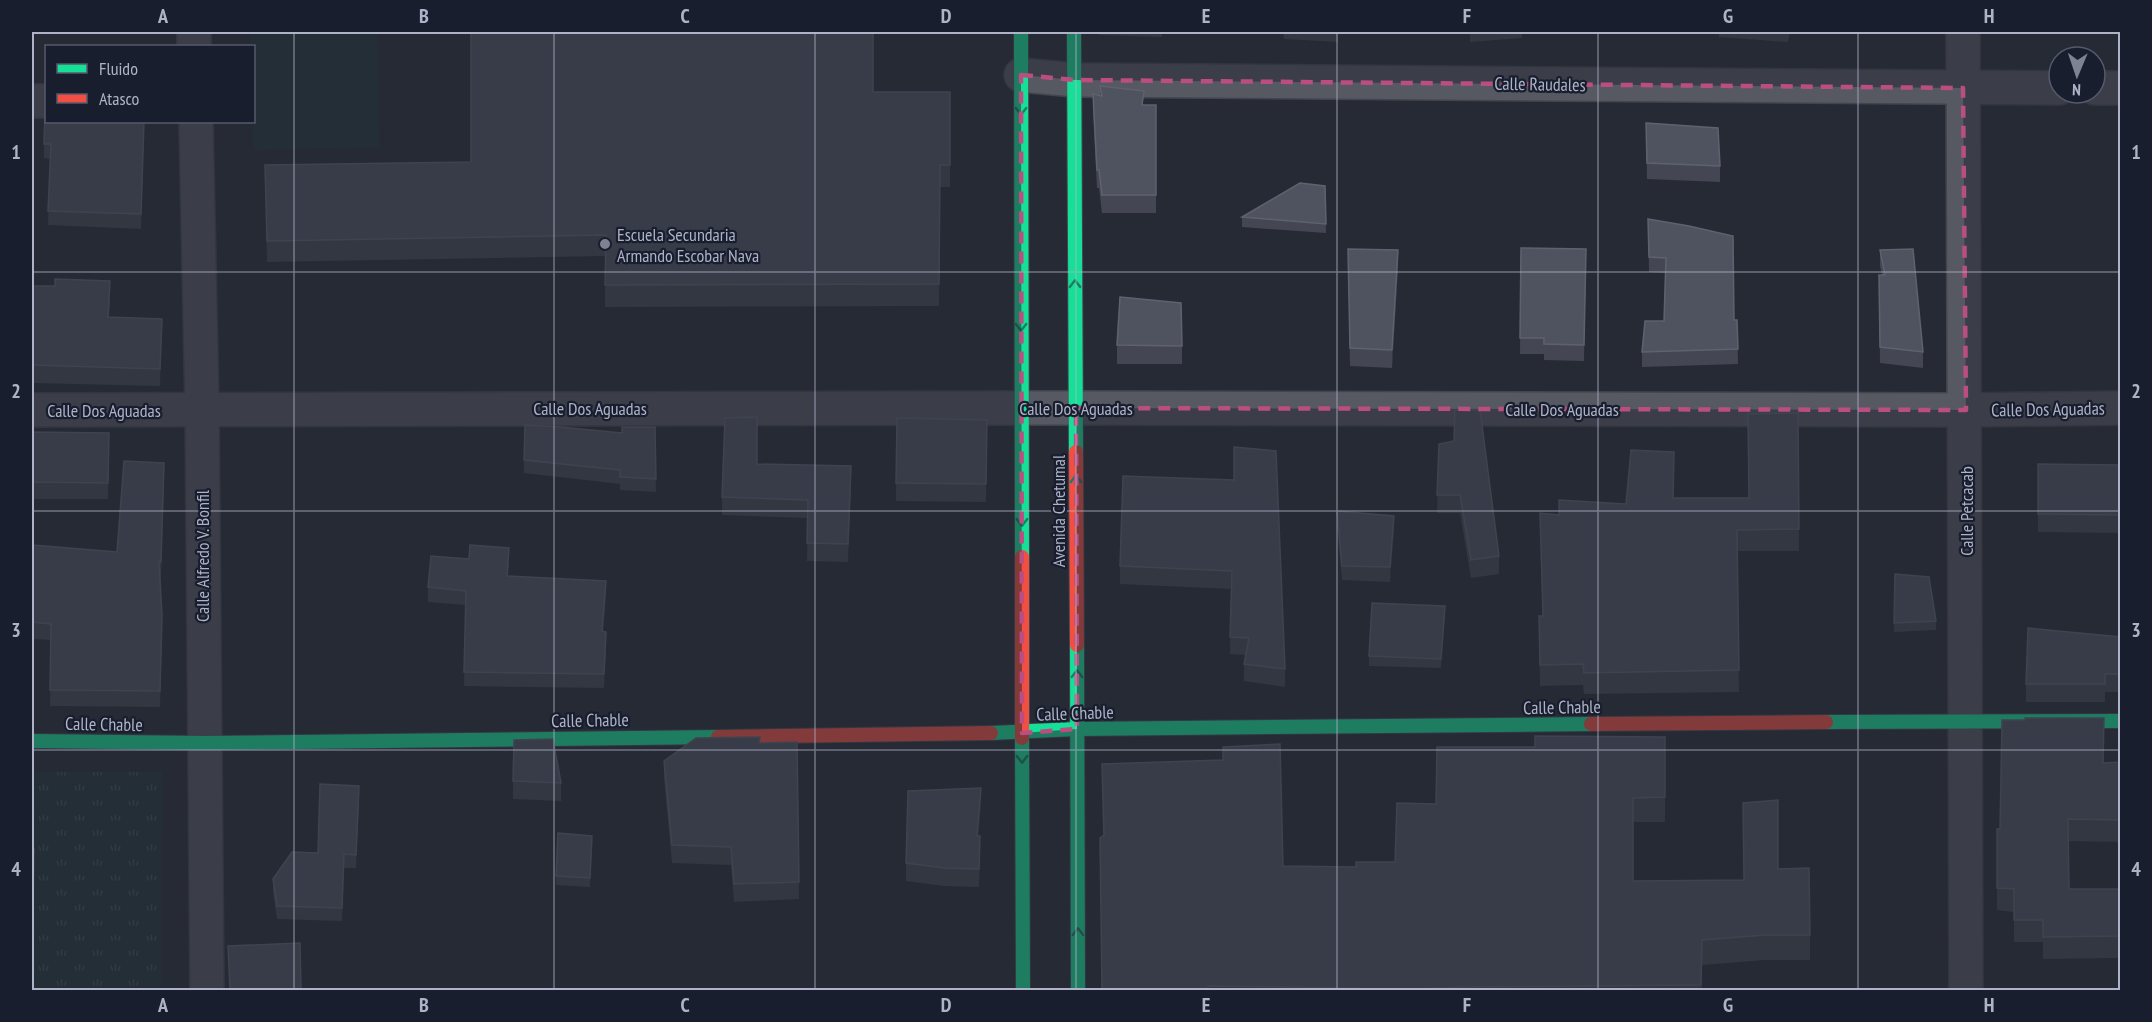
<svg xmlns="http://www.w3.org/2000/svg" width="2152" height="1022" viewBox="0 0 2152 1022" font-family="'PT Sans Narrow',sans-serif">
<defs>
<pattern id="park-tufts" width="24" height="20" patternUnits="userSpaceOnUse" patternTransform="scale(1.5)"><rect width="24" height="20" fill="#23333a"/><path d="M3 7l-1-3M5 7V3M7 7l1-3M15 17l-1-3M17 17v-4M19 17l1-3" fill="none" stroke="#404e55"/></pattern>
</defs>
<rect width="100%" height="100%" fill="#262a34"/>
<path fill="url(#park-tufts)" d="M34,772H162L161,990H33Z"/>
<path fill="#23333a" d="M250,32H377L379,147L253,150L254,46H250Z"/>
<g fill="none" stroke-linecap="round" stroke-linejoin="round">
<g stroke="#42454d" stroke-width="36">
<g id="street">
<path d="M194,32V46"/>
<path d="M1963,32L1966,990"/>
<path d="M1021,75L1075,80L2059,88"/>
<path d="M2095,88H2120"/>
<path d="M32,101H46"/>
<path d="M196,122L202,409L207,990"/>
<path d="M32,410L1076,408L1966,410L2120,408"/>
</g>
</g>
<g stroke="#434751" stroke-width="16">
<g id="fast">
<path d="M1021,32L1022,557"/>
<path d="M1074,32L1076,452"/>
<path d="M1077,645L1078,990"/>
<path d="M1826,722L2120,721"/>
<path d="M991,733L1077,729L1591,724"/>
<path d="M1022,738L1023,990"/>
<path d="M32,741L203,743L718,737"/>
</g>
</g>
<g stroke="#434751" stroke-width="16">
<g id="jam">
<path d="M1076,452L1077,645"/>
<path d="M1022,557V738"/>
<path d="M1591,724L1826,722"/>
<path d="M718,737L991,733"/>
</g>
</g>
<use href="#street" stroke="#565862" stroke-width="33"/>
<use href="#fast" stroke="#16e098" stroke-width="14"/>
<use href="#jam" stroke="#f24e42" stroke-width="14"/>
</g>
<g fill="#444753">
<path d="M1098,32H1162V37L1099,35Z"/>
<path d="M1283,32H1338V42L1284,39Z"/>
<path d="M1470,32H1522V38L1470,42Z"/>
<path d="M1719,32H1790L1788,42L1719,37Z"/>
<path d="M1100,86L1144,105H1156V213H1102L1099,188H1097L1093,112V94L1100,96Z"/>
<path d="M873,92H950V187H940L939,306L605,307V256L267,262L265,165L471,162Z"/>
<path d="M144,122L141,229L48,225L50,159L44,158V144Z"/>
<path d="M1646,123L1720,166V182L1647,179Z"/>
<path d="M1325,186L1326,233L1242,227V217Z"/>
<path d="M1648,219L1734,320H1737L1738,364L1642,367V352L1664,321L1665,273L1649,272Z"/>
<path d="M1521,248L1586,249L1584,361L1544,360V354H1520Z"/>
<path d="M1348,249L1398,268L1392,368L1350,366Z"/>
<path d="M1880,250L1923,352V368L1880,363L1879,275H1882L1880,266Z"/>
<path d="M32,286L110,299L109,317L162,319L160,386L32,383Z"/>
<path d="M1117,345L1182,346V364H1117Z"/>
<path d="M1798,413L1799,551H1737L1739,692L1584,694L1583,685L1540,686L1539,616H1543L1540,513L1559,515L1626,504L1674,473L1673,498H1749Z"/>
<path d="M987,420L986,502L896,501V483Z"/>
<path d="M655,427L656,492L620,490V484L524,473V460L622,433Z"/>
<path d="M32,432L109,433L108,499H33V545L117,552L164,480L161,578H160L162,632L160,707L50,706L51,640L32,639Z"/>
<path d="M1439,444L1499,556V574L1471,578L1460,513H1437Z"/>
<path d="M757,464L851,484L848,562L807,561L808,518L722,515V497Z"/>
<path d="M2038,464L2121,465V533L2038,532Z"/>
<path d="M1234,480L1285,669V687L1244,681V664L1246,655L1230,654L1231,589L1120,584V566Z"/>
<path d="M1337,511L1394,531L1390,582L1342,580L1337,526Z"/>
<path d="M509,562L508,576L606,595L603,631L606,646L604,688L464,686L466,605L428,602V587Z"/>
<path d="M1895,574L1936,621V630L1894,632Z"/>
<path d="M1445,615L1441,668L1369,666V656Z"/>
<path d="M2121,637V692H2105V702H2026V684Z"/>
<path d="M2104,718V763L2121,762V842L2068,841L2069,889H2121V958L2043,959V942H2014V912L1997,910V829H2000L2025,720Z"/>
<path d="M1665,737V822H1633V881L1744,880L1743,803L1778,869L1810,935V960H1765L1702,965V990H1101L1103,835L1102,764L1223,760V747L1283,866L1356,867L1395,862L1436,804L1535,747Z"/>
<path d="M797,742L799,899L734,902L731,865L672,863L664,778V761L760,743Z"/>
<path d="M513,781L561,783V801L513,799Z"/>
<path d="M359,799L356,868H344L342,921L277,919L273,892V879L318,853Z"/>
<path d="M981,806L978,836L980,854L979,887L944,886L906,881V863Z"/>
<path d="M592,845L590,887L556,885V876Z"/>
<path d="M32,849H34L32,964Z"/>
</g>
<g fill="#333741">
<path d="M1398,250V268L1392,368V350Z"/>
<path d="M164,463V480L161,578V562Z"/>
<path d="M1394,516V531L1390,582V567Z"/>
<path d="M606,581V595L602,645V631Z"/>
<path d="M1445,606V615L1441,668V659Z"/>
<path d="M162,615V632L160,707V691Z"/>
<path d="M606,632V646L604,688V674Z"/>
<path d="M981,788V806L977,854V836Z"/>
</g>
<g fill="#4f535f" stroke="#5e6270" stroke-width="1.5">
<path d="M471,32H873V92H950V165H940L939,284L605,285L606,235L267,241L265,165L471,162Z"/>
<path d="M1100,86L1144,91L1142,105H1156V195H1102L1099,170H1097L1093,94L1102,96Z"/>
<path d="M45,111H46V122H144L141,214L48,211L51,144H44Z"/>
<path d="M1646,123L1718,128L1720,166L1647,163Z"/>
<path d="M1300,183L1325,186L1326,224L1242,217Z"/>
<path d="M1648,219L1689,226L1733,236L1734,320H1737L1738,349L1642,352L1645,321H1664L1666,258L1649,257Z"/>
<path d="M1521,248L1586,249L1584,345L1544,344V338H1520Z"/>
<path d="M1348,249L1398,250L1392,350L1350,348Z"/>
<path d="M1913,249L1923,352L1880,347L1879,275H1885L1880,250Z"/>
<path d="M55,279L110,281L108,317L162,319L160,369L32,365V286H55Z"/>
<path d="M1120,297L1181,303L1182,346L1117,345Z"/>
<path d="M1455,410H1480L1499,556L1471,560L1460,495H1437L1439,444L1454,441Z"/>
<path d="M1798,413L1799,529L1737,530L1739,670L1584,673L1583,664L1540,665L1539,616H1543L1540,513L1559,515V500L1626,504L1631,450L1674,452L1673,498H1749L1748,414Z"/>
<path d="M757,417V464L851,466L848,544L807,543L808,500L722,497L725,418Z"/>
<path d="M897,418L987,420L986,484L896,483Z"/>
<path d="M525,425L560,427L622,433V427H655L656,479L620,477V470L524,460Z"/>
<path d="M32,432L109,433L108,483L33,482V545L117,552L124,461L164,463L161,562L159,561L162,615L160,691L50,690L51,624L32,622Z"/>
<path d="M1234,447L1276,451L1285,669L1244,664L1249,638L1230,637L1232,571L1120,566L1123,476L1234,480Z"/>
<path d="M2038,464L2121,465V515L2038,514Z"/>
<path d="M1337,511L1394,516L1390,567L1342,566Z"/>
<path d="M470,545L509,548L507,576L606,581L602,631L606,632L604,674L464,672L466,591L428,587L431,556L469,559Z"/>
<path d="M1895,574L1929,577L1936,621L1894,623Z"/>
<path d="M1372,603L1445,606L1441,659L1369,656Z"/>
<path d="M2028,628L2121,637V674H2105V684H2026Z"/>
<path d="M2025,718H2104L2103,763L2121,762V820L2068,819L2069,889H2121V936L2043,937V920H2014V889L1997,888V829H2000L2002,720H2025Z"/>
<path d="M1535,736L1665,737V797L1633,798V881L1744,880L1743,803L1778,800V869L1809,868L1810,935H1765L1702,940L1701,985L1465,987L1389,990H1358V988L1208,986V990H1102L1100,838L1104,835L1102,764L1223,760V747L1280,744L1283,866L1356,867V862H1395L1397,803L1436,804L1437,747H1535Z"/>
<path d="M760,737L759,743L797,742L799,882L734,884L731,847L672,845L664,761L696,738Z"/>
<path d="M553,739L561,783L513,781L514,740Z"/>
<path d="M320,784L359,786L356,855L344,854L342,908L277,906L273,879L292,852L318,853Z"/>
<path d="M981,788L977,836H980L979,869L944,868L906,863L908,791Z"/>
<path d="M558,833L592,836L590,878L556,876Z"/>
<path d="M32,849H34L32,949Z"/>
<path d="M300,943L301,990H230L228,946Z"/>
</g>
<defs><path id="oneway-chevron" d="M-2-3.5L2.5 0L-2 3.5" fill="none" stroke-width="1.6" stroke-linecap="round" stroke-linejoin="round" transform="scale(1.5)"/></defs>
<g stroke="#187f64">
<use href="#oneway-chevron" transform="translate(1021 111) rotate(90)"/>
<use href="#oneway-chevron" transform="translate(1075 284) rotate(-90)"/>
<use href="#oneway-chevron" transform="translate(1021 327) rotate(90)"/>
<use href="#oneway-chevron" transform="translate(1076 479) rotate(-90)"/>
<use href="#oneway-chevron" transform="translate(1022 522) rotate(90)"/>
<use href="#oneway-chevron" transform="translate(1077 674) rotate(-90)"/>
<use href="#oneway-chevron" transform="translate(1022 759) rotate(90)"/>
<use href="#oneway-chevron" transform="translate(1078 932) rotate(-90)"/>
</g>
<path d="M0 0H2152V1022H0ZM1021,75L1075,80L1963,88L1966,410L1076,408L1077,729L1022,733Z" fill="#262a34" fill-opacity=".55" fill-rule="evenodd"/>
<path fill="none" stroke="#bb4e81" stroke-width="4.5" stroke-dasharray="12 8" stroke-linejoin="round" d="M1021,75L1075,80L1963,88L1966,410L1076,408L1077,729L1022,733Z"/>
<path fill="none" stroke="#aeb3c7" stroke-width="1.5" stroke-opacity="0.55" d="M294,32V990M554,32V990M815,32V990M1076,32V990M1337,32V990M1598,32V990M1858,32V990M32,272H2120M32,511H2120M32,750H2120"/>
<circle fill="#7e8394" stroke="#191e2f" stroke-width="2" cx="605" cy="244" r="6"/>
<g text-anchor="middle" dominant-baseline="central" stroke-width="4.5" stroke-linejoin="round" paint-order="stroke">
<g font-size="18" fill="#aeb3c7" stroke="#191e2f">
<text transform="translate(1540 84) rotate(1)">Calle Raudales</text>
<text x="590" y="408">Calle Dos Aguadas</text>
<text x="1076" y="408">Calle Dos Aguadas</text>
<text x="1562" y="409">Calle Dos Aguadas</text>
<text transform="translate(2048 409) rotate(-1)">Calle Dos Aguadas</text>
<text x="104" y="410">Calle Dos Aguadas</text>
<text transform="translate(1058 511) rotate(-90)">Avenida Chetumal</text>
<text transform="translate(1966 511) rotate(-90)">Calle Petcacab</text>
<text transform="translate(202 556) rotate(-90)">Calle Alfredo V. Bonfil</text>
<text transform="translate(1562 707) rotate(-1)">Calle Chable</text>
<text transform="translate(1075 713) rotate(-2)">Calle Chable</text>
<text transform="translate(590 720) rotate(-1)">Calle Chable</text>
<text transform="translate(104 724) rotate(1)">Calle Chable</text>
</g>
<g font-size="18" fill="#aeb3c7" stroke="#191e2f" text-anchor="start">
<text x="617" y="234">Escuela Secundaria<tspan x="617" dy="21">Armando Escobar Nava</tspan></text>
</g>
</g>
<rect width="2152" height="1022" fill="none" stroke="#191e2f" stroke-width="66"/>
<rect x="45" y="45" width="210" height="78" fill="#191e2f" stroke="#555a6c" stroke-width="1.5"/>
<rect x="57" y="64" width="30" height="9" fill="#16e098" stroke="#555a6c" stroke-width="1.5"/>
<text x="99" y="75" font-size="18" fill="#aeb3c7">Fluido</text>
<rect x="57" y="94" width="30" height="9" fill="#f24e42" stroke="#555a6c" stroke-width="1.5"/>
<text x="99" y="105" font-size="18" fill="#aeb3c7">Atasco</text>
<g transform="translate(2077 75) rotate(182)"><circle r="28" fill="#191e2f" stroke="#555a6c" stroke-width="1.5"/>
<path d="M0-4.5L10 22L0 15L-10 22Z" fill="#7e8394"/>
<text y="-9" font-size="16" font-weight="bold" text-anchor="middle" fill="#aeb3c7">N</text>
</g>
<rect x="33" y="33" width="2086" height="956" fill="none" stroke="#aeb3c7" stroke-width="2"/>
<g font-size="20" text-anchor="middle" font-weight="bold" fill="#aeb3c7">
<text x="163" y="23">A</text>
<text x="424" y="23">B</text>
<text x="685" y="23">C</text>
<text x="946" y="23">D</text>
<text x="1206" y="23">E</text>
<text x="1467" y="23">F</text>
<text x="1728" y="23">G</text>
<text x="1989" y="23">H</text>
<text x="16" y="159">1</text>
<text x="2136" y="159">1</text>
<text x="16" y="398">2</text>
<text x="2136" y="398">2</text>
<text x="16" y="637">3</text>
<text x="2136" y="637">3</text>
<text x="16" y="876">4</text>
<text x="2136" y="876">4</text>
<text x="163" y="1012">A</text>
<text x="424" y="1012">B</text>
<text x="685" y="1012">C</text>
<text x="946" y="1012">D</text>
<text x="1206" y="1012">E</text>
<text x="1467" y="1012">F</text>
<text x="1728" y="1012">G</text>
<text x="1989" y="1012">H</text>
</g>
</svg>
